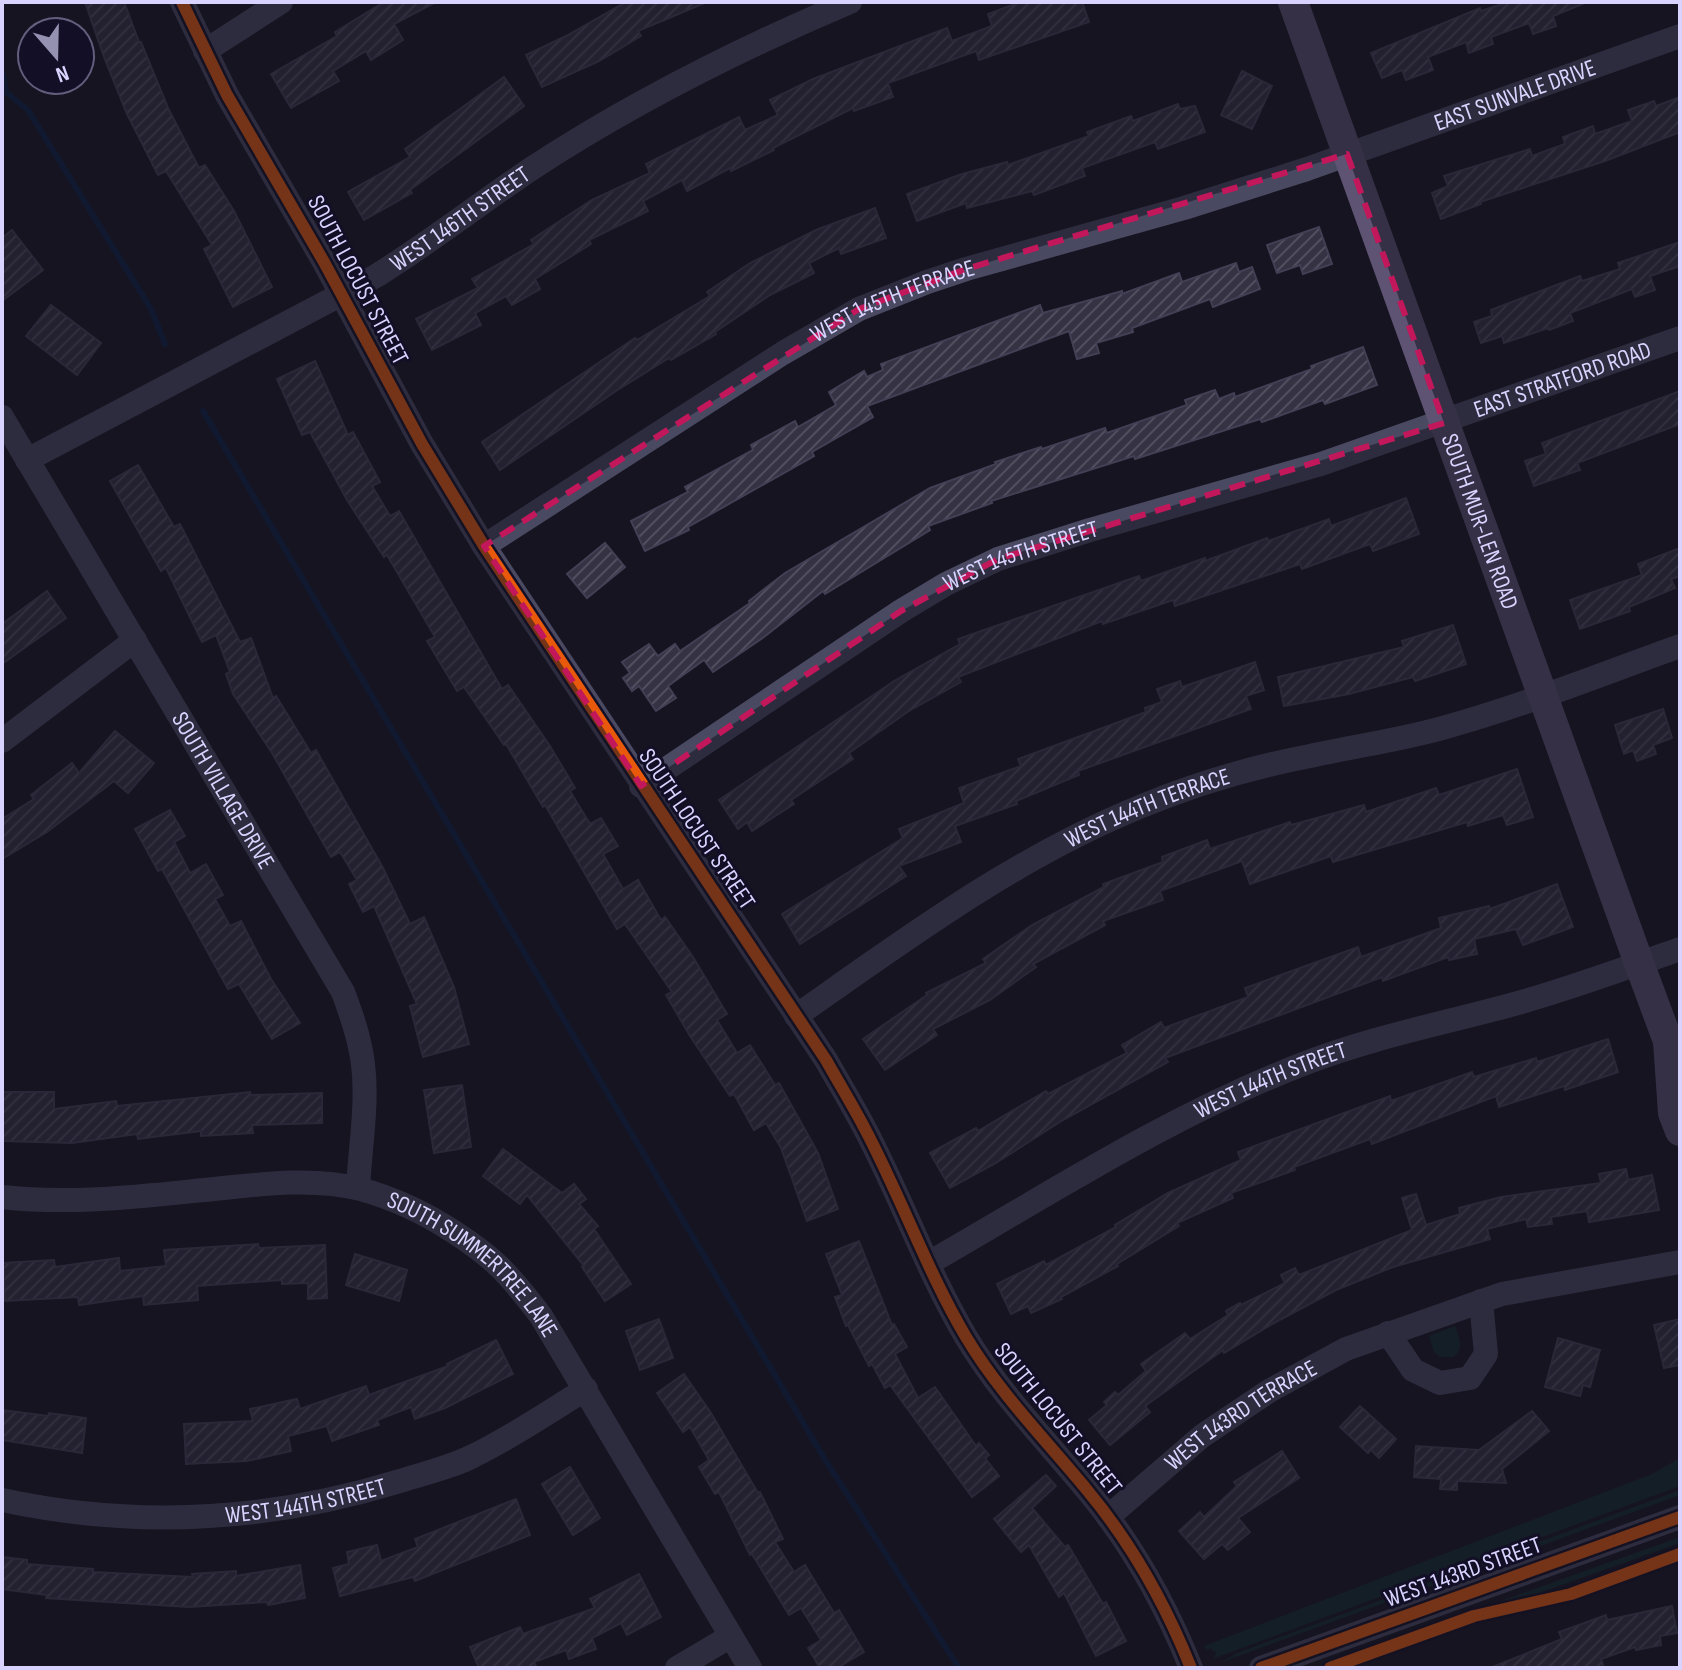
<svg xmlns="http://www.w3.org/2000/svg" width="1682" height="1670" viewBox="0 0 1682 1670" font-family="'Sofia Sans Condensed',sans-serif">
<defs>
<pattern id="building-hatch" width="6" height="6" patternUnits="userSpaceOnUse" patternTransform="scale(2)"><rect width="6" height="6" fill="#343243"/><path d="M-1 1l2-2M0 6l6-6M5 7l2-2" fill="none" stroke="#514f5f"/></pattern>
</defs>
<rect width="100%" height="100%" fill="#161421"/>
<g fill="#132c2d">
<path d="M1455,1326C1459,1338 1465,1349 1453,1357H1440L1434,1352L1429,1336Z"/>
<path d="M1680,1458V1486L1223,1655L1214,1658L1216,1653L1210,1648L1207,1650L1204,1646L1652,1474Z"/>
<path d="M1680,1490V1495L1222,1662L1237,1653Z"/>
<path d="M1680,1537V1543L1327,1668H1313Z"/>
</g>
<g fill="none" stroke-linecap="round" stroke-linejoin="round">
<g stroke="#0d2144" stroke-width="6">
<path d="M2,72L6,90"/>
<path d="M2,89L28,110L151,309L165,344"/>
<path d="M203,411L824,1458L959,1668"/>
</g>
</g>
<g fill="url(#building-hatch)" stroke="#433f54" stroke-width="2">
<path d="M85,2H124L139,42H141L168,108L199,168L205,165L234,211L272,287L233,307L204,249L212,245L166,171L158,175L127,114L104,57Z"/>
<path d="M384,2H436L394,24L403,40L371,60L366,51L333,71L339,81L291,108L271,74L337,36L335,32Z"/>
<path d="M626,2H707L638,31L641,36L599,61L542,87L526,55L566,36Z"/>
<path d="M1020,2H1082L1089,22L979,60L976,51L888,83L893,97L854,111L853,108L773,148L774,150L731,171L730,168L687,191L682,180L643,201L648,211L589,240L591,244L535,279L540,289L512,305L506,296L475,313L481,325L432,350L416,319L478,288L472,279L534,244L531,240L592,200L650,173L646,164L739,117L745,130L778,115L770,100L813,79L947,28L952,41L992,26L988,14Z"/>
<path d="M1508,2L1585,3L1553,16L1556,26L1533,34L1529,23L1491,37L1493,44L1469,53L1466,42L1428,57L1433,70L1406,80L1402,70L1382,78L1371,53L1480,8L1481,11Z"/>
<path d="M1242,71L1272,86L1252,129L1221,115Z"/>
<path d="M504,77L524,106L410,190L412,193L364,220L348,192L410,157L405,149Z"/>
<path d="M1680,97V132L1605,161L1480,202L1481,204L1441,219L1432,193L1448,186L1444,176L1530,149L1532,156L1565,144L1563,137L1593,126L1595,134L1632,121L1628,110L1654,101L1656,106Z"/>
<path d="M1178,104L1180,109L1195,106L1205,132L1158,149L1155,142L1082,168L1085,176L1034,195L1032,191L967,208L966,203L917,221L907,194L962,174L1007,162L1008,165L1089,136L1087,132L1131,116L1133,121Z"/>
<path d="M875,208L886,238L841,254L839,248L809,263L814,273L770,295L715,332L716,334L671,360L669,358L616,391L500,470L482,442L635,338L637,340L710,296L707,292L750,263L816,230Z"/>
<path d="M1319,227L1332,264L1303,274L1300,265L1277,273L1267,245Z"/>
<path d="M12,230L43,270L2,301V238Z"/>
<path d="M1680,242V266L1650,276L1655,290L1635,297L1632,289L1570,313L1573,321L1549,330L1548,328L1504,343L1502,336L1481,343L1474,322L1492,316L1491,310L1580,276L1582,281L1620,269L1618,263Z"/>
<path d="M1236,263L1239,272L1252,267L1260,289L1213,307L1210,299L1132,328L1133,332L1096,343L1099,353L1077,359L1069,331L867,406L873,417L812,452L814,456L688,527L689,530L645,551L631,521L688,492L685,487L753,450L751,445L795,421L798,427L836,405L829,392L864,371L867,377L883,370L881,364L1040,305L1043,313L1122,291V294L1179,273L1182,282Z"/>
<path d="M51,305L101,343L77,375L26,336Z"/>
<path d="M1363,347L1377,385L1325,404L1323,400L1262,422L1260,419L1135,459L1134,456L991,501L992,503L928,526L930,530L825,594L823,591L764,637L713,672L704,660L668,686L676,698L656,711L639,686L632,691L623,678L630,673L622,662L649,644L658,656L675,644L680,651L750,603L749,601L785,573L930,488L996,464L995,462L1041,447L1042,449L1105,428L1107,433L1187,405L1185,400L1215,390L1219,399L1234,393L1235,397L1312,369L1311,366Z"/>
<path d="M315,361L348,435L353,432L380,482L372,486L390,516L399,511L502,689L508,685L550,746L575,788L570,791L590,824L601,818L618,846L603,854L623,889L638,880L661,920L665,917L693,957L727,1014L717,1020L737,1053L750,1045L775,1085L779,1083L818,1153L838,1209L807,1221L781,1148L766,1123L754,1130L734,1094L730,1096L690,1036L666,995L672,992L625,924L617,929L545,805L543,807L506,744L504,745L464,687L457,691L427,641L435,637L387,555L384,557L347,500L310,432L302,435L277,379Z"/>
<path d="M1680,391V424L1577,463L1580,470L1534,486L1525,461L1546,454L1542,443Z"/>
<path d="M138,465L174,527L180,524L240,642L251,638L273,698L276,696L311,753L316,750L383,868L410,924L424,917L454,987L469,1044L423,1057L410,1006L417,1004L374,906L363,912L349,884L357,880L340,852L331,857L272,753L233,694L226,674L230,672L216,635L202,642L166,568L161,571L110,481Z"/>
<path d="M1406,498L1419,534L1373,551L1370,544L1302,569L1300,564L1175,606L1173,600L1103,624L1102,621L958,677L961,682L909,711L849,753L853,759L791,800L794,804L752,831L747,822L738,829L719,800L894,681L960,644L958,639L1139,576L1141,581L1205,558V561L1267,538L1268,541L1329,519L1331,526Z"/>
<path d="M605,543L625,567L587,598L567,574Z"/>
<path d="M1680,548V576L1671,579L1675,588L1629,607L1630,611L1580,629L1570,600L1642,575L1638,564Z"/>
<path d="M47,591L66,618L2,664V624Z"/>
<path d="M1453,625L1466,664L1415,681L1413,677L1349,694L1284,706L1278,677L1404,647L1402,641Z"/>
<path d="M1255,662L1264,690L1246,696L1251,709L1078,771L1079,775L1016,801L1017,804L955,826L961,842L899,866L906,876L800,944L782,914L903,838L899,829L964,803L959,788L1021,766L1018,759L1146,712L1145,708L1162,702L1157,689L1180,681L1182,687Z"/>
<path d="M1663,709L1672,738L1653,745L1656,754L1637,761L1633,750L1624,754L1615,725Z"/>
<path d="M115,731L154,763L128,793L114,781L47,832L2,859V819L34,799L31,795L72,763L79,773Z"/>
<path d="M1517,769L1533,817L1507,825L1503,815L1468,826L1467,822L1333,862L1331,856L1250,884L1242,861L1160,891L1163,900L1103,921L1105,925L1033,964L1036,967L990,1000L933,1029L937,1035L885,1070L863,1039L927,995L926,993L986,963L983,959L1032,925L1104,887L1103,884L1163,862L1162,857L1207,840L1210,849L1290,822L1291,825L1364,805L1366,812L1436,788L1439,795Z"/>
<path d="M170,810L185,836L174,842L190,873L206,864L223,895L215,899L230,926L241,921L271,979L300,1023L272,1039L239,984L228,989L162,869L158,871L135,829Z"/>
<path d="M1557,884L1573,927L1523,945L1516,929L1474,939L1477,954L1449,960L1448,957L1383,981L1382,977L1165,1058L1168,1062L1063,1120L996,1163L950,1188L930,1153L976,1128L978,1131L1046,1091L1048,1094L1127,1053L1122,1045L1161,1022L1164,1028L1248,997L1245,988L1358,947L1361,957L1441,928L1439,918L1489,906L1490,909Z"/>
<path d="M1608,1039L1618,1072L1565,1090L1564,1086L1499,1107L1496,1096L1372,1144L1370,1139L1294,1167L1295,1170L1231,1193L1233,1198L1177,1223L1179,1226L1117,1264L1118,1266L1061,1297L1062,1299L1031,1313L1028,1306L1011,1314L997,1284L1044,1261L1046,1265L1116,1227L1115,1225L1168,1193L1241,1160L1238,1152L1390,1096L1391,1101L1472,1072L1474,1077L1536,1058L1537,1062Z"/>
<path d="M462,1085L471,1147L434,1153L424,1090Z"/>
<path d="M3,1092H54V1109L116,1101L117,1106L250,1092V1095L322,1093V1123L252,1125L253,1133L201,1136V1131L138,1139L137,1134L72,1143L2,1141Z"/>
<path d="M503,1149L562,1193L574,1184L586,1199L579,1204L598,1226L594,1229L631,1284L605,1301L582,1267L584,1266L527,1195L520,1204L483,1176Z"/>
<path d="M1626,1169L1628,1180L1652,1175L1659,1210L1589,1222L1587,1211L1551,1217L1552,1224L1528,1227L1526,1219L1487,1229L1490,1239L1393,1267L1336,1290L1272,1324L1224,1353L1223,1350L1145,1406L1150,1412L1110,1445L1089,1420L1107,1405L1104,1402L1115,1392L1118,1395L1146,1371L1141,1364L1185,1333L1190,1339L1228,1315L1226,1311L1240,1303L1241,1305L1285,1283L1281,1275L1295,1268L1299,1275L1412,1230L1402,1198L1416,1194L1426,1225L1460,1214L1459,1208L1501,1197L1601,1183L1599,1174Z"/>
<path d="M859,1241L892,1325L894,1324L907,1347L895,1354L918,1398L935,1387L976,1446L979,1443L989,1455L985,1458L999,1476L972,1497L890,1385L885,1388L872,1364L869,1366L848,1325L846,1326L835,1297L842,1295L826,1254Z"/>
<path d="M258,1244L259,1248L325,1245L327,1298L308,1299V1283L282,1284V1280L197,1286L198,1300L144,1305L143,1296L79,1305L78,1297L5,1301L3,1263L54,1260L55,1267L119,1258L120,1271L166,1266L164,1250Z"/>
<path d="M355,1254L407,1270L399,1301L346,1285Z"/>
<path d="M659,1319L673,1358L640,1370L626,1331Z"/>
<path d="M1680,1319V1365L1664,1368L1654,1325Z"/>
<path d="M1558,1338L1600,1350L1590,1387L1583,1385L1580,1396L1545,1387Z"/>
<path d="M496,1340L513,1374L445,1408L415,1419L411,1407L377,1420L379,1425L332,1441L327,1426L288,1436L291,1451L247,1461L186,1464L184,1424L253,1421L250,1409L297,1399L300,1409L366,1386L369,1395L448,1366L447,1364Z"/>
<path d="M684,1374L711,1413L758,1493L760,1492L783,1539L775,1542L794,1572L805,1565L834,1613L839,1610L864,1652L837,1668H820L808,1648L821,1640L801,1608L789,1615L752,1554L750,1555L719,1492L715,1494L699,1467L709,1460L690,1427L683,1432L657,1393Z"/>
<path d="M1360,1406L1396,1439L1379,1458L1371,1450L1368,1453L1340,1427Z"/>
<path d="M2,1410L48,1416L49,1413L86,1418L82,1453L2,1440Z"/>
<path d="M1532,1411L1549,1431L1502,1469L1506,1483L1457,1481V1490L1440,1489L1441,1479L1414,1477L1416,1446L1479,1450Z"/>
<path d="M1282,1451L1299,1478L1238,1518L1250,1532L1228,1550L1222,1544L1204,1559L1179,1531L1200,1512L1204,1517L1237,1486L1234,1482Z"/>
<path d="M570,1467L600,1518L573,1535L542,1484Z"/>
<path d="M1046,1475L1056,1486L1032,1508L1065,1547L1068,1545L1103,1604L1106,1602L1126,1641L1096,1656L1064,1593L1059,1597L1029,1545L1021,1552L994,1519Z"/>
<path d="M516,1499L530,1535L415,1581L413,1577L340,1596L333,1568L349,1564L347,1552L377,1545L381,1561L418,1547L415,1539Z"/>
<path d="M2,1557L27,1560V1564L93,1569V1572L193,1577L192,1574L236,1571V1576L300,1565L305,1598L268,1605L267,1602L189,1607L46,1598L47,1595L2,1589Z"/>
<path d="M639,1574L661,1617L627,1635L621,1623L592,1638L596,1649L569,1659L566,1650L534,1662L537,1668H479L470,1647L520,1627L523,1634L595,1608L590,1599Z"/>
<path d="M1672,1606L1677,1633L1660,1636L1661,1645L1636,1650L1635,1647L1601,1659L1604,1668H1490L1562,1639L1559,1632L1606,1615L1607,1620Z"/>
</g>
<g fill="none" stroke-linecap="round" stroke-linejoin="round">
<g stroke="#4a4962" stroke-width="24">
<path d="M182,2L227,95L324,262L422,444L484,546L826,1060C839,1083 853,1106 865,1129C901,1197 927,1271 966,1337C1000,1394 1046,1440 1087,1490C1132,1544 1165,1603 1191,1668"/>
<path d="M205,51L281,2"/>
<path id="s1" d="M2,417L343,992C352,1016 360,1039 363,1064C368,1104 360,1148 358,1188"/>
<path id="s2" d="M27,460L376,276C429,243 479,204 531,169C632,103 739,49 850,2"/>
<path id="s3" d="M484,546L783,353L859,309L927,282L966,269L1184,208L1307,169L1680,36"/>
<path d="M2,741L135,640"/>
<path id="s4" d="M641,786L901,611L946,584L998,559L1090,530L1321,464L1680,338"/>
<path id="s5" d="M796,1016C906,939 1016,857 1142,806C1195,784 1253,767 1310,756C1355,746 1401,740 1446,727C1525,705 1602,674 1680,646"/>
<path id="s6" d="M2,1197C73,1205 143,1196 214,1189C261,1184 314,1177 360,1189C393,1198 425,1213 454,1232C474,1245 494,1259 510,1278C521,1290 531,1303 541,1316L750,1668"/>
<path id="s7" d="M929,1263C1051,1193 1171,1115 1303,1064C1375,1036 1451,1022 1525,1001C1577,986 1629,967 1680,949"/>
<path d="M1388,1333L1413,1370L1440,1383L1470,1378L1486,1354L1481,1301"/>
<path id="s8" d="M2,1500C136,1529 270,1521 400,1481C426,1473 452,1467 475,1455C514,1436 550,1411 586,1389"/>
<path id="s9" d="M1108,1517L1202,1436L1269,1391L1346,1349L1502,1294L1680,1262"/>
<path d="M677,1668L731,1636"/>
<path d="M1261,1668L1680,1517"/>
</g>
<g stroke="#5e5373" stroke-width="30">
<path id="s10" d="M1293,2L1639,963L1668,1041L1680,1062"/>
<path d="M1668,1041L1673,1113L1680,1131"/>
</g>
<g stroke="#130f26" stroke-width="17">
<g id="cycleway">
<path d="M182,2L227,95L324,262L422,444L484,546L826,1060C839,1083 853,1106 865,1129C901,1197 927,1271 966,1337C1000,1394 1046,1440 1087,1490C1132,1544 1165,1603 1191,1668"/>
<path d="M1261,1668L1680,1517"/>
<path d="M1330,1668L1474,1616L1571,1594L1680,1554"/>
</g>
</g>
<use href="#cycleway" stroke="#e8590c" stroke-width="12"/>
</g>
<path d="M0 0H1682V1670H0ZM1347,154L1444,423L998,559L901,611L641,786L484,546L859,309L966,269Z" fill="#161421" fill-opacity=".55" fill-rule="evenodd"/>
<path fill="none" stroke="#c2185b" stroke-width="6" stroke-dasharray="16 10" stroke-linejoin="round" d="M1347,154L1444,423L998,559L901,611L641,786L484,546L859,309L966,269Z"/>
<g text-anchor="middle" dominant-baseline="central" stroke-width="6" stroke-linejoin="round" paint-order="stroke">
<g font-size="24" fill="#d9d4ff" stroke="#130f26">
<text stroke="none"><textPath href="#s3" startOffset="1134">EAST SUNVALE DRIVE</textPath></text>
<text stroke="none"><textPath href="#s2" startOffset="496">WEST 146TH STREET</textPath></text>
<text transform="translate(358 280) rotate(62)">SOUTH LOCUST STREET</text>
<text stroke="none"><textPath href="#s3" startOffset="478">WEST 145TH TERRACE</textPath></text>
<text stroke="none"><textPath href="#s4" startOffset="1016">EAST STRATFORD ROAD</textPath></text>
<text stroke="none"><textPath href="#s10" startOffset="552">SOUTH MUR-LEN ROAD</textPath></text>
<text stroke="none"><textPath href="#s4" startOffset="446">WEST 145TH STREET</textPath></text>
<text stroke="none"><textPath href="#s1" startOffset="434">SOUTH VILLAGE DRIVE</textPath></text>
<text stroke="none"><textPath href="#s5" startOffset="410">WEST 144TH TERRACE</textPath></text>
<text transform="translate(697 829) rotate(56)">SOUTH LOCUST STREET</text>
<text stroke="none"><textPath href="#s7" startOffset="388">WEST 144TH STREET</textPath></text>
<text stroke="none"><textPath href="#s6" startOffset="498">SOUTH SUMMERTREE LANE</textPath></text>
<text stroke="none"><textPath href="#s9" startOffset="168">WEST 143RD TERRACE</textPath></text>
<text transform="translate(1058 1419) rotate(51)">SOUTH LOCUST STREET</text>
<text stroke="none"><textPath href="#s8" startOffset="306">WEST 144TH STREET</textPath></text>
<text transform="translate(1463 1572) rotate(-20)">WEST 143RD STREET</text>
</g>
</g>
<rect width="1682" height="1670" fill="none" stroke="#d9d4ff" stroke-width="8"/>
<g transform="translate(56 56) rotate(160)"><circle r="38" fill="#130f26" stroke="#625e7d" stroke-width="2"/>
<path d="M0-6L14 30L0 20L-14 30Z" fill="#9591b1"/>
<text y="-12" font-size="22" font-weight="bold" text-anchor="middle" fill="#d9d4ff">N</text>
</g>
</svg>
